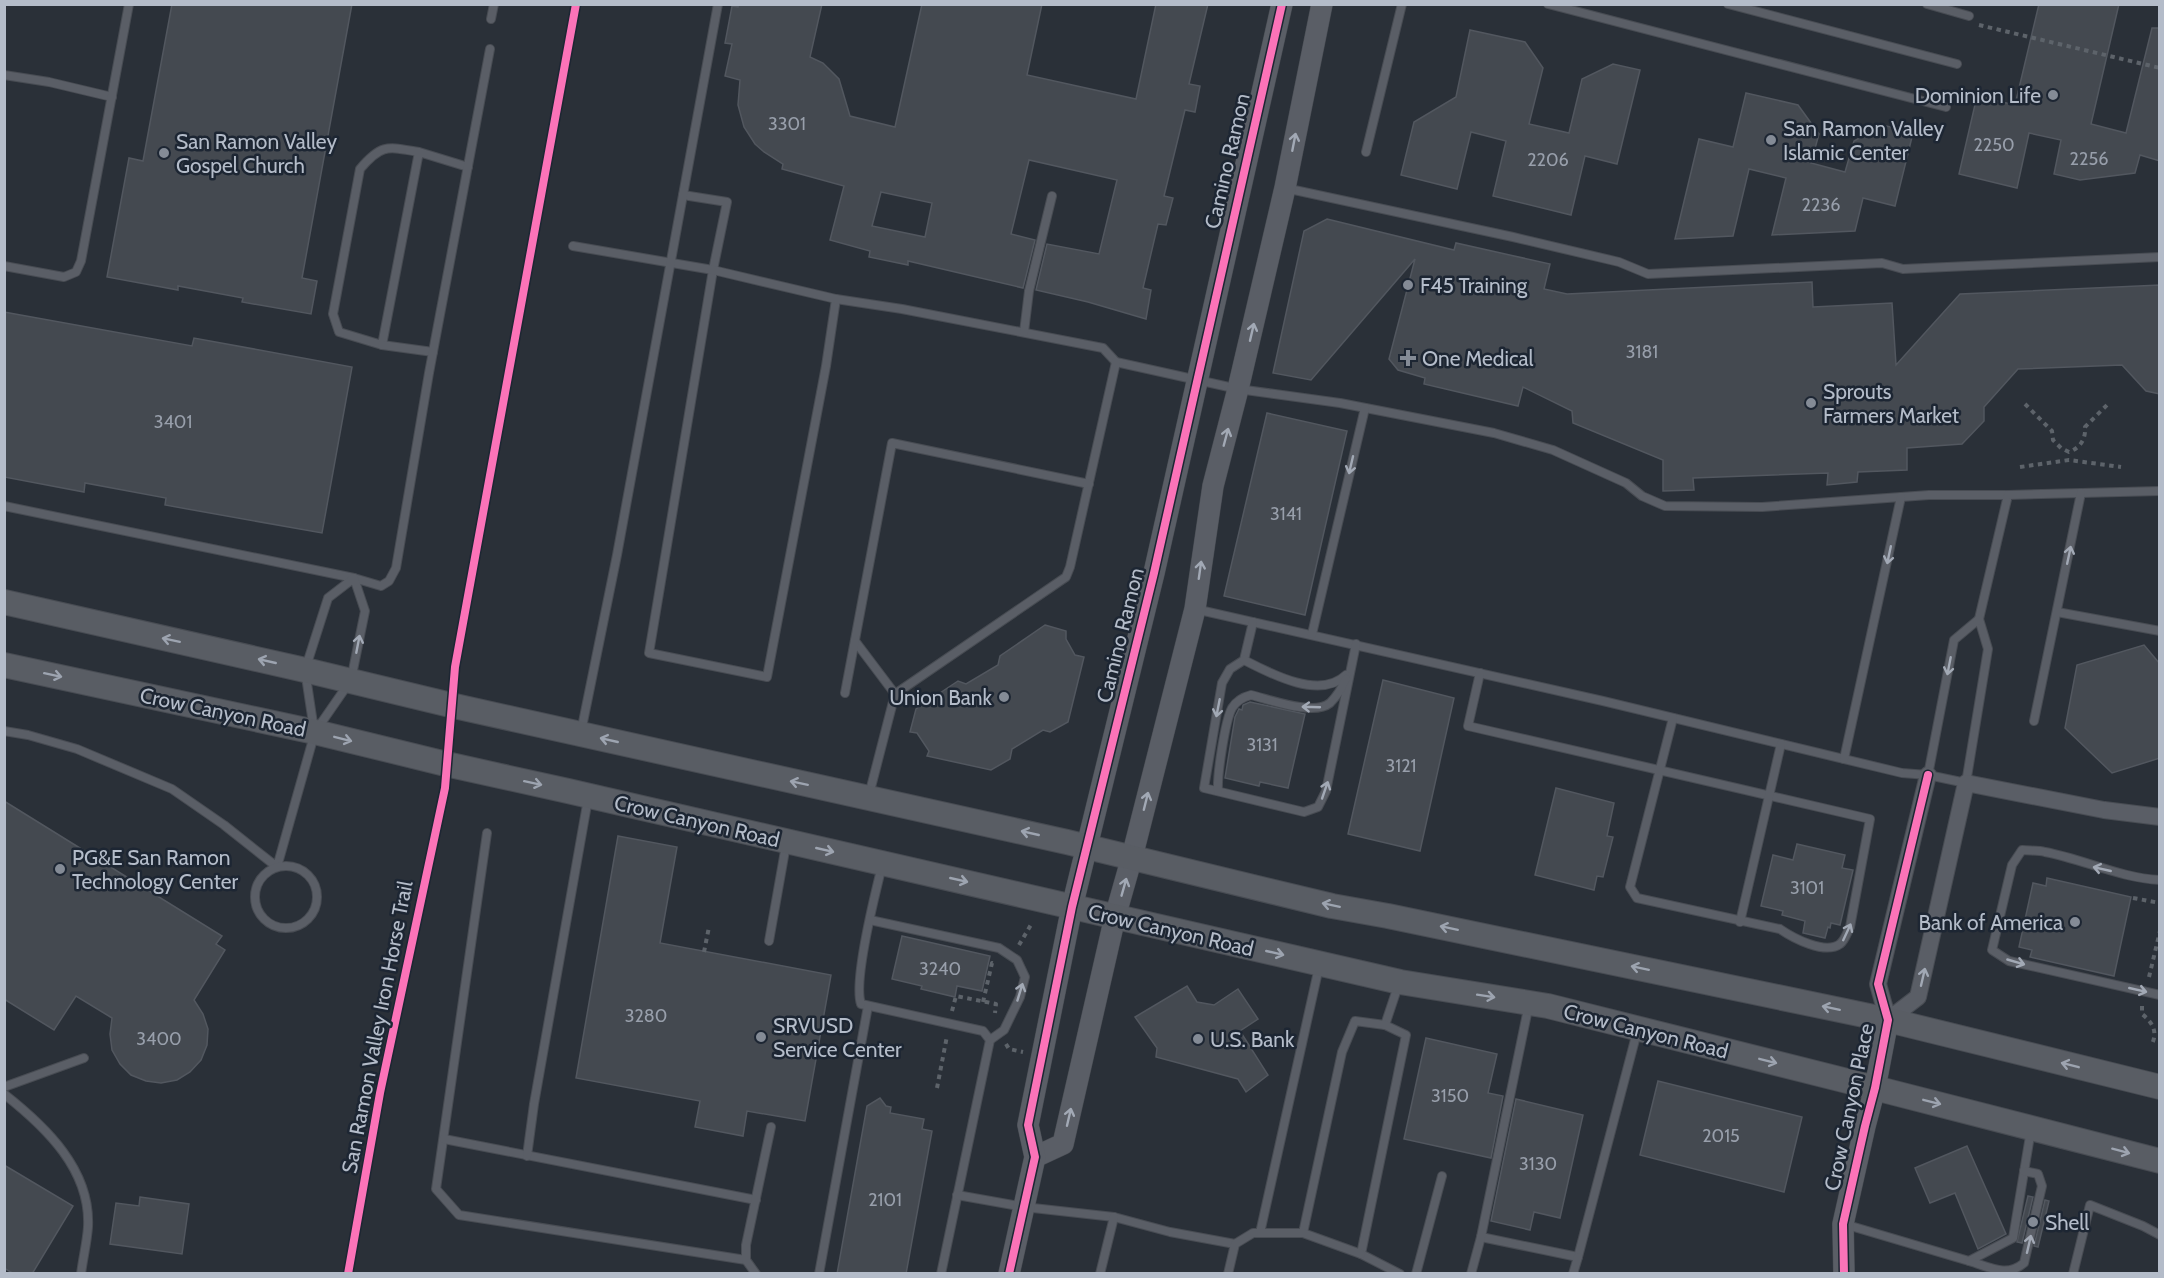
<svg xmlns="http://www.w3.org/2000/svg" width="2164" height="1278" viewBox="0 0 2164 1278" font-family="Cabin,sans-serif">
<rect width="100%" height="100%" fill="#2a3038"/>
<g fill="#444950" stroke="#52575f" stroke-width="1.5" fill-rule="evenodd">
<path d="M172,4H352L302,278L317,281L311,314L242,302L243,298L178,286V290L107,277L129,158L143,161Z"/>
<path d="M739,4H822L810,57L823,63L839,79L850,116L895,127L922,4H1042L1027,75L1136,99L1156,4H1208L1189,84L1200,86L1195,112L1185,110L1164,196L1173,198L1166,225L1158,224L1143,288L1151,290L1146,319L1088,302L1036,290L1047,244L1099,254L1117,180L1029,160L1011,234L1035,240L1023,288L908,261V265L869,257L870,251L830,240L844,186L782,169L783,164L764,152L755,144L744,127L738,105L740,80L725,76L732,44L725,43L732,6L738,7ZM881,192L932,203L925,237L872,226Z"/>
<path d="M2039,4H2119L2091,124L2126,133L2152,28H2160V161L2140,155L2135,173L2080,180L2054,174L2061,140L2029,133L2017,188L1959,174L1977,96L2015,105Z"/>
<path d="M1470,30L1525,42L1543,68L1529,124L1569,133L1582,79L1613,64L1640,70L1617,164L1585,156L1571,215L1493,196L1506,141L1471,132L1457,189L1401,175L1414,122L1456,97Z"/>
<path d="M1746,93L1798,105L1819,134L1811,163L1845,172L1854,141L1883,125L1913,133L1895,206L1863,198L1855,231L1772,235L1786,178L1749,169L1733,236L1675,239L1699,139L1733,147Z"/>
<path d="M1327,219L1454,250L1456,243L1550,264L1544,289L1567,294L1812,282L1813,307L1892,303L1896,365L1960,294L2160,285V394L2146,391L2122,365L2018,369L1984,407V421L1962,444L1907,448V470L1858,472L1857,482L1827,485L1828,473L1693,478L1694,490L1663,491V460L1573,423L1572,411L1523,387L1518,406L1424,384L1425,378L1398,370L1389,359L1415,259L1311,380L1273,373L1304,231Z"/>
<path d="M4,312L192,346L194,338L352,367L322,533L165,505L166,498L85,483L84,492L4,477Z"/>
<path d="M1267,413L1347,431L1305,615L1224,596Z"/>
<path d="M1045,625L1066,631V639L1075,655L1084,657L1068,722L1050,732L1043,730L1012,749L1010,759L991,770L927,756L929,751L917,733L910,732L916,709L958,681L966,684L998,665L1000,656Z"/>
<path d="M2144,645L2160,664V758L2112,773L2065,728L2077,665Z"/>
<path d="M1383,680L1454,698L1420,851L1348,834Z"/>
<path d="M1250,702L1305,714L1288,788L1260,782L1259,786L1225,778L1235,717L1239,709L1242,710L1243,705Z"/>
<path d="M1556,788L1614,803L1607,836L1613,837L1603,877L1597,876L1594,890L1535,875Z"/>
<path d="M4,801L222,936L216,944L225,950L194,1000L203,1014L208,1029L207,1045L201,1060L190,1072L177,1080L161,1083L146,1081L131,1075L120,1064L112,1050L110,1034L112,1018L76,996L54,1030L4,999Z"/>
<path d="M618,836L677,847L660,943L831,975L805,1121L747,1111L743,1136L695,1127L700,1101L576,1078Z"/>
<path d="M1797,844L1845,855L1842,868L1853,870L1840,925L1831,923L1830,928L1828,927L1825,938L1803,933L1805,921L1782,915L1783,911L1761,906L1773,855L1793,860Z"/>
<path d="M2047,878L2131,897L2114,976L2030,957L2032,950L2019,947L2033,883L2046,886Z"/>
<path d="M902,936L990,956L982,991L957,986L955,997L921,989L922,986L892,979Z"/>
<path d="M1187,986L1197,1002L1214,1005L1238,989L1258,1019L1240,1031L1268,1075L1246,1092L1238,1079L1156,1057L1157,1048L1135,1017Z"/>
<path d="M1426,1038L1497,1054L1488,1093L1503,1096L1491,1158L1404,1139Z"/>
<path d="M1658,1081L1802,1117L1784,1192L1640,1155Z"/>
<path d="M880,1098L886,1106L891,1107L890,1113L924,1119L922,1129L932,1131L906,1274H837L867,1106Z"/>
<path d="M1516,1099L1583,1115L1560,1218L1534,1212L1530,1230L1491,1221Z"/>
<path d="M1967,1146L2006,1234L1978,1249L1955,1193L1930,1203L1915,1168Z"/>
<path d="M4,1165L73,1206L32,1274H14L4,1268Z"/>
<path d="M2028,1196L2033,1197L2022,1243L2017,1242Z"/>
<path d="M140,1197L189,1204L182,1254L110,1244L116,1203L139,1206Z"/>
<path d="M2045,1200L2049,1201L2038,1247L2034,1246Z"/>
</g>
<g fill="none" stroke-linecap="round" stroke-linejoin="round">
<g stroke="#484c53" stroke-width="10">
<g id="service">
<path d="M1548,4L1946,107"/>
<path d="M1728,4L1957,64"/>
<path d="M1927,4L1969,16"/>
<path d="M491,19L494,4"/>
<path d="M4,75L49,82L112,97"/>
<path d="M419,152C388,147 382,143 360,169L333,314L339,332L382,345L419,152L468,167"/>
<path d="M1366,152L1402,4"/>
<path d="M1285,188L1513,237L1619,262L1648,274L1882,263L1903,269L2160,257"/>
<path d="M683,195L727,202L713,270L649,653L767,677L826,366L836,299"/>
<path d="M573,246L713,270L836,299L902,309L1103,348L1116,362L1238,389L1340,403L1494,433L1553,450L1626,483L1642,496L1665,506L1762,507L1929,495H2008"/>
<path d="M4,266L64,277L76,272L81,261L129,4"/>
<path d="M1024,332L1029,291L1052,196"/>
<path d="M382,345L433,352"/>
<path d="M4,506L354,578L381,586L389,581L396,568L429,373L490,49"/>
<path d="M1195,609L1603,701L1902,773L1928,775L1966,783L1988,649L1979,619L2008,495L2160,491"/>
<path d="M2057,612L2160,631"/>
<path d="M1253,622L1244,660L1230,669L1222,683L1204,788L1304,812L1318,807L1326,791L1356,644"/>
<path d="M1312,634L1365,408"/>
<path d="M855,641L895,694L1066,577L1070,567L1116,362"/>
<path d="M1244,660C1271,674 1320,700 1346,675"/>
<path d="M1480,673L1468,726C1602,756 1736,788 1870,819L1850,927C1847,933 1845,940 1840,944C1825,955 1793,938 1780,929L1637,898L1630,887L1673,718"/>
<path d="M845,693L892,443L1089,484"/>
<path d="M2034,721L2081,493"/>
<path d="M4,731L28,735L77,749L172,789L224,825L277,867L315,732L351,680L365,611L354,578L328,598L305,670L314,730"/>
<path d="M581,732L617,555L718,4"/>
<path d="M1844,759L1901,497"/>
<path d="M1928,775L1954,640L1979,619"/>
<path d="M1218,791C1217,775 1225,721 1232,708C1237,700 1243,697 1251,695C1271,700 1314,716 1330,703C1337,696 1342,688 1346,679"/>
<path d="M869,795L895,694"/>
<path d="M487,833L436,1189L459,1215L746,1260"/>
<circle cx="286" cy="897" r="31"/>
<path d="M882,866C875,894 853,981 861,1004L983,1031L990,1040L941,1274"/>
<path d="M2160,880C2120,878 2083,859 2045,852C2038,850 2029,851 2022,850L2012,865L1992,950L2009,961L2160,995"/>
<path d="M870,920L999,948L1017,960L1025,977L1020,997L1004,1030L990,1040"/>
<path d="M1740,922L1781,744"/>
<path d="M769,941L786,845"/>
<path d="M1385,1025L1399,983"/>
<path d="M4,1087L84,1058"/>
<path d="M4,1094C46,1127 91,1170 88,1227C87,1242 83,1258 81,1274"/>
<path d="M444,1139L756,1200"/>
<path d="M527,1156L534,1104L588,799"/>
<path d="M957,1195L1024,1207L1114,1217L1170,1232L1235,1244"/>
<path d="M1844,1224L1969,1261L2013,1238L2031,1130"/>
<path d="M1260,1233L1319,967"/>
<path d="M1303,1233L1342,1052L1355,1021L1385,1025L1406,1035L1361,1254L1400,1274"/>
<path d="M1481,1237L1578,1257L1637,1032"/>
<path d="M1969,1261C1990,1267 2006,1278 2024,1263L2042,1186L2038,1174L2024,1171"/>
<path d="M756,1274L746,1260V1245L771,1127"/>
<path d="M819,1274L868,1006"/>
<path d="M1100,1274L1114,1217"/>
<path d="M1228,1274L1235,1244L1253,1233H1303L1361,1254"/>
<path d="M1416,1274L1442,1176"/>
<path d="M1471,1274L1481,1237L1529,1004"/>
<path d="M1573,1274L1578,1257"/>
<path d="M2073,1274L2090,1205L2143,1226L2160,1235"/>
</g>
</g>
<g stroke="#484c53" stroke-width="18">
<path id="minor" d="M1928,775L1878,984L1888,1020L1918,997L1966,783L2104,810L2160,817"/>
</g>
<g stroke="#484c53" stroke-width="22">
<g id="tertiary">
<path d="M1035,1157L1063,1144L1115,917L1132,857L1195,609L1213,486L1238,389L1285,188L1322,4"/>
<path d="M1009,1274L1035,1157L1028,1125L1072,907L1154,573L1282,4"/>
<path d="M1844,1274L1843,1224L1865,1126L1875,1088L1888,1020"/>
</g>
</g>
<g stroke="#484c53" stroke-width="26">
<g id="secondary">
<path d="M4,602L305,670L459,707L1067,842L1332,906L1388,916L1888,1020L2160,1087"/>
<path d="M4,665L315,732L446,764L568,791L1400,982L1548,1006L1875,1088L2160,1161"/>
</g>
</g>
<g stroke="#5d636a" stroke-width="4" stroke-dasharray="4.5 4.5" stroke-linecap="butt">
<path d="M1979,25L2160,68"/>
<path d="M2025,404L2052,431L2053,440L2061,448L2069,452C2080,448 2086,439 2085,427L2109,403"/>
<path d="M2020,467L2069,460L2121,467"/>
<path d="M2133,898L2160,903"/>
<path d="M1019,945L1032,923"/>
<path d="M704,952L709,927"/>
<path d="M2149,977L2160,931"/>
<path d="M983,1002L992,963L994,964"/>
<path d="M2142,1006V1014C2152,1022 2158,1031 2152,1044"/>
<path d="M952,1011L956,996L996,1004L995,1013"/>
<path d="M1006,1044L1009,1049L1023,1052"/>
<path d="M937,1088L947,1036"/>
</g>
<use href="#service" stroke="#5a5e66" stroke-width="8"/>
<use href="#minor" stroke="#5a5e66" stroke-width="16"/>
<use href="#tertiary" stroke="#5a5e66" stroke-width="21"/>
<use href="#secondary" stroke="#595d64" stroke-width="24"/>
<g stroke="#1d2633" stroke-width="11">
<g id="cycleway">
<path d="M348,1274L380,1093L445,788L455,667L576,4"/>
<path d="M1009,1274L1035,1157L1028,1125L1072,907L1154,573L1282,4"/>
<path d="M1844,1274L1843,1224L1865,1126L1875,1088L1888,1020L1878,984L1928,775"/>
</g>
</g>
<use href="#cycleway" stroke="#fb73b8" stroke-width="8"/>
</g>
<defs><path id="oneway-shaft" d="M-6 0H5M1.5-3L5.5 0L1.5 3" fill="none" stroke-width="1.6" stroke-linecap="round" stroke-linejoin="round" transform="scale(1.5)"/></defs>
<g stroke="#a2a9b5">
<use href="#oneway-shaft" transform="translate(1294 142) rotate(-79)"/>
<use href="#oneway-shaft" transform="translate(1252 332) rotate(-77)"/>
<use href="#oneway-shaft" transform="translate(1226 437) rotate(-75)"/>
<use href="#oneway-shaft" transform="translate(1351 465) rotate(103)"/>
<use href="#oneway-shaft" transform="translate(1889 555) rotate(102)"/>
<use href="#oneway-shaft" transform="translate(2069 555) rotate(-78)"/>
<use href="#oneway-shaft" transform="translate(1200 570) rotate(-82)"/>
<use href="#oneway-shaft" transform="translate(358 644) rotate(-79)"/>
<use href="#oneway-shaft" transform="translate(1949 666) rotate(101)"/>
<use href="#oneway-shaft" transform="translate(1311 707) rotate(-178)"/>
<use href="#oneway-shaft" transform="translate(1218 708) rotate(101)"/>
<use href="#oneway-shaft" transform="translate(1325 790) rotate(-71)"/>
<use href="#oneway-shaft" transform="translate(1146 801) rotate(-76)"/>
<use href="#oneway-shaft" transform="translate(2102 869) rotate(-167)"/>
<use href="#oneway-shaft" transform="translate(1124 887) rotate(-74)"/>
<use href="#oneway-shaft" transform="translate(1847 932) rotate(-65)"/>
<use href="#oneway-shaft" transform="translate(2016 962) rotate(16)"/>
<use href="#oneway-shaft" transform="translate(1923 977) rotate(-77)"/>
<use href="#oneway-shaft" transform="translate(2138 990) rotate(13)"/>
<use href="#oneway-shaft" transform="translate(1020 992) rotate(-73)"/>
<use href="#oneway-shaft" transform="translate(1069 1117) rotate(-77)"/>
<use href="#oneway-shaft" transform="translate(2029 1244) rotate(-77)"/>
</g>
<g stroke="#9da4b0">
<use href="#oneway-shaft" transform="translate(171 640) rotate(-168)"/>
<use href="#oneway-shaft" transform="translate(267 661) rotate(-167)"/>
<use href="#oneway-shaft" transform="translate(53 675) rotate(12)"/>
<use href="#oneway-shaft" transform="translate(343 739) rotate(14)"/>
<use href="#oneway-shaft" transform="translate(609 740) rotate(-167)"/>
<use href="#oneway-shaft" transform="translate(533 783) rotate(12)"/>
<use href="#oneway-shaft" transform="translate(799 783) rotate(-168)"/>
<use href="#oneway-shaft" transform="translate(1030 833) rotate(-167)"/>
<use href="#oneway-shaft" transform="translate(825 850) rotate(13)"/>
<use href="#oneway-shaft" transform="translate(959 880) rotate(13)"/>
<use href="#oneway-shaft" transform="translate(1331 905) rotate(-168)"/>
<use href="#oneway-shaft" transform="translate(1449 928) rotate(-168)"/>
<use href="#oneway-shaft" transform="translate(1275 953) rotate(13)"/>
<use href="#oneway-shaft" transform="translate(1640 968) rotate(-168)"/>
<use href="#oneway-shaft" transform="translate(1486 996) rotate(9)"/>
<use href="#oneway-shaft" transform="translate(1831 1008) rotate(-168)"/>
<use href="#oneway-shaft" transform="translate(1768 1061) rotate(14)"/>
<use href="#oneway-shaft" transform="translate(2070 1065) rotate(-166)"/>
<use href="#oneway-shaft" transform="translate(1932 1102) rotate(14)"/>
<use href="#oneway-shaft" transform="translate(2121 1151) rotate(15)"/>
</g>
<g fill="#848b96" stroke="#1d2633" stroke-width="2">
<circle cx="2053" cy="95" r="6"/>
<circle cx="1771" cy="140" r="6"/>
<circle cx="164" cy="153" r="6"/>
<circle cx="1408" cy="285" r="6"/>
<path d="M1405 349h6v6h6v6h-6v6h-6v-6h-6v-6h6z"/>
<circle cx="1811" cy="403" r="6"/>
<circle cx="1004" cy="697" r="6"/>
<circle cx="60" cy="869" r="6"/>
<circle cx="2075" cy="922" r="6"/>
<circle cx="761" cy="1037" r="6"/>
<circle cx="1198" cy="1039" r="6"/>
<circle cx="2033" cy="1222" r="6"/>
</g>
<g text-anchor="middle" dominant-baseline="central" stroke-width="5" stroke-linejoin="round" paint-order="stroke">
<g font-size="18" fill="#989fab">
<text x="787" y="124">3301</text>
<text x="1994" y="145">2250</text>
<text x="2089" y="159">2256</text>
<text x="1548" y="160">2206</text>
<text x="1821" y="205">2236</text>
<text x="1642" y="352">3181</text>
<text x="173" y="422">3401</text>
<text x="1286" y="514">3141</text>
<text x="1262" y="745">3131</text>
<text x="1401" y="766">3121</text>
<text x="1807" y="888">3101</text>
<text x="940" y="969">3240</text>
<text x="646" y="1016">3280</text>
<text x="159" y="1039">3400</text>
<text x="1450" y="1096">3150</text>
<text x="1721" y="1136">2015</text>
<text x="1538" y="1164">3130</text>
<text x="885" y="1200">2101</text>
</g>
<g font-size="21" fill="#b4bcc9" stroke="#1d2633" text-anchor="start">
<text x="2041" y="95" text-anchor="end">Dominion Life</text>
<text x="1783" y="128">San Ramon Valley<tspan x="1783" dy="24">Islamic Center</tspan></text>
<text x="176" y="141">San Ramon Valley<tspan x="176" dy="24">Gospel Church</tspan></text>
<text x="1420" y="285">F45 Training</text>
<text x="1422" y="358">One Medical</text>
<text x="1823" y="391">Sprouts<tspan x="1823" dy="24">Farmers Market</tspan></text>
<text x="992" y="697" text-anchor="end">Union Bank</text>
<text x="72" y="857">PG&amp;E San Ramon<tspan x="72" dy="24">Technology Center</tspan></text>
<text x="2063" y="922" text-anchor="end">Bank of America</text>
<text x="773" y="1025">SRVUSD<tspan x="773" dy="24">Service Center</tspan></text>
<text x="1210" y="1039">U.S. Bank</text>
<text x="2045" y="1222">Shell</text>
</g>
<g font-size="21" fill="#b4bcc9" stroke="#1d2633">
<text transform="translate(1227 161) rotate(-77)">Camino Ramon</text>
<text transform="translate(1120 635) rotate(-76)">Camino Ramon</text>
<text transform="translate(223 712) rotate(12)">Crow Canyon Road</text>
<text transform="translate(697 821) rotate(13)">Crow Canyon Road</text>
<text transform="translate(1171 930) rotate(13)">Crow Canyon Road</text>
<text transform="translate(377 1027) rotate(-79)">San Ramon Valley Iron Horse Trail</text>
<text transform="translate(1646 1031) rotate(14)">Crow Canyon Road</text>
<text transform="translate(1849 1107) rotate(-78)">Crow Canyon Place</text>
</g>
</g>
<rect width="2164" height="1278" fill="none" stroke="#b4bcc9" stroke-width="12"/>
</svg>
